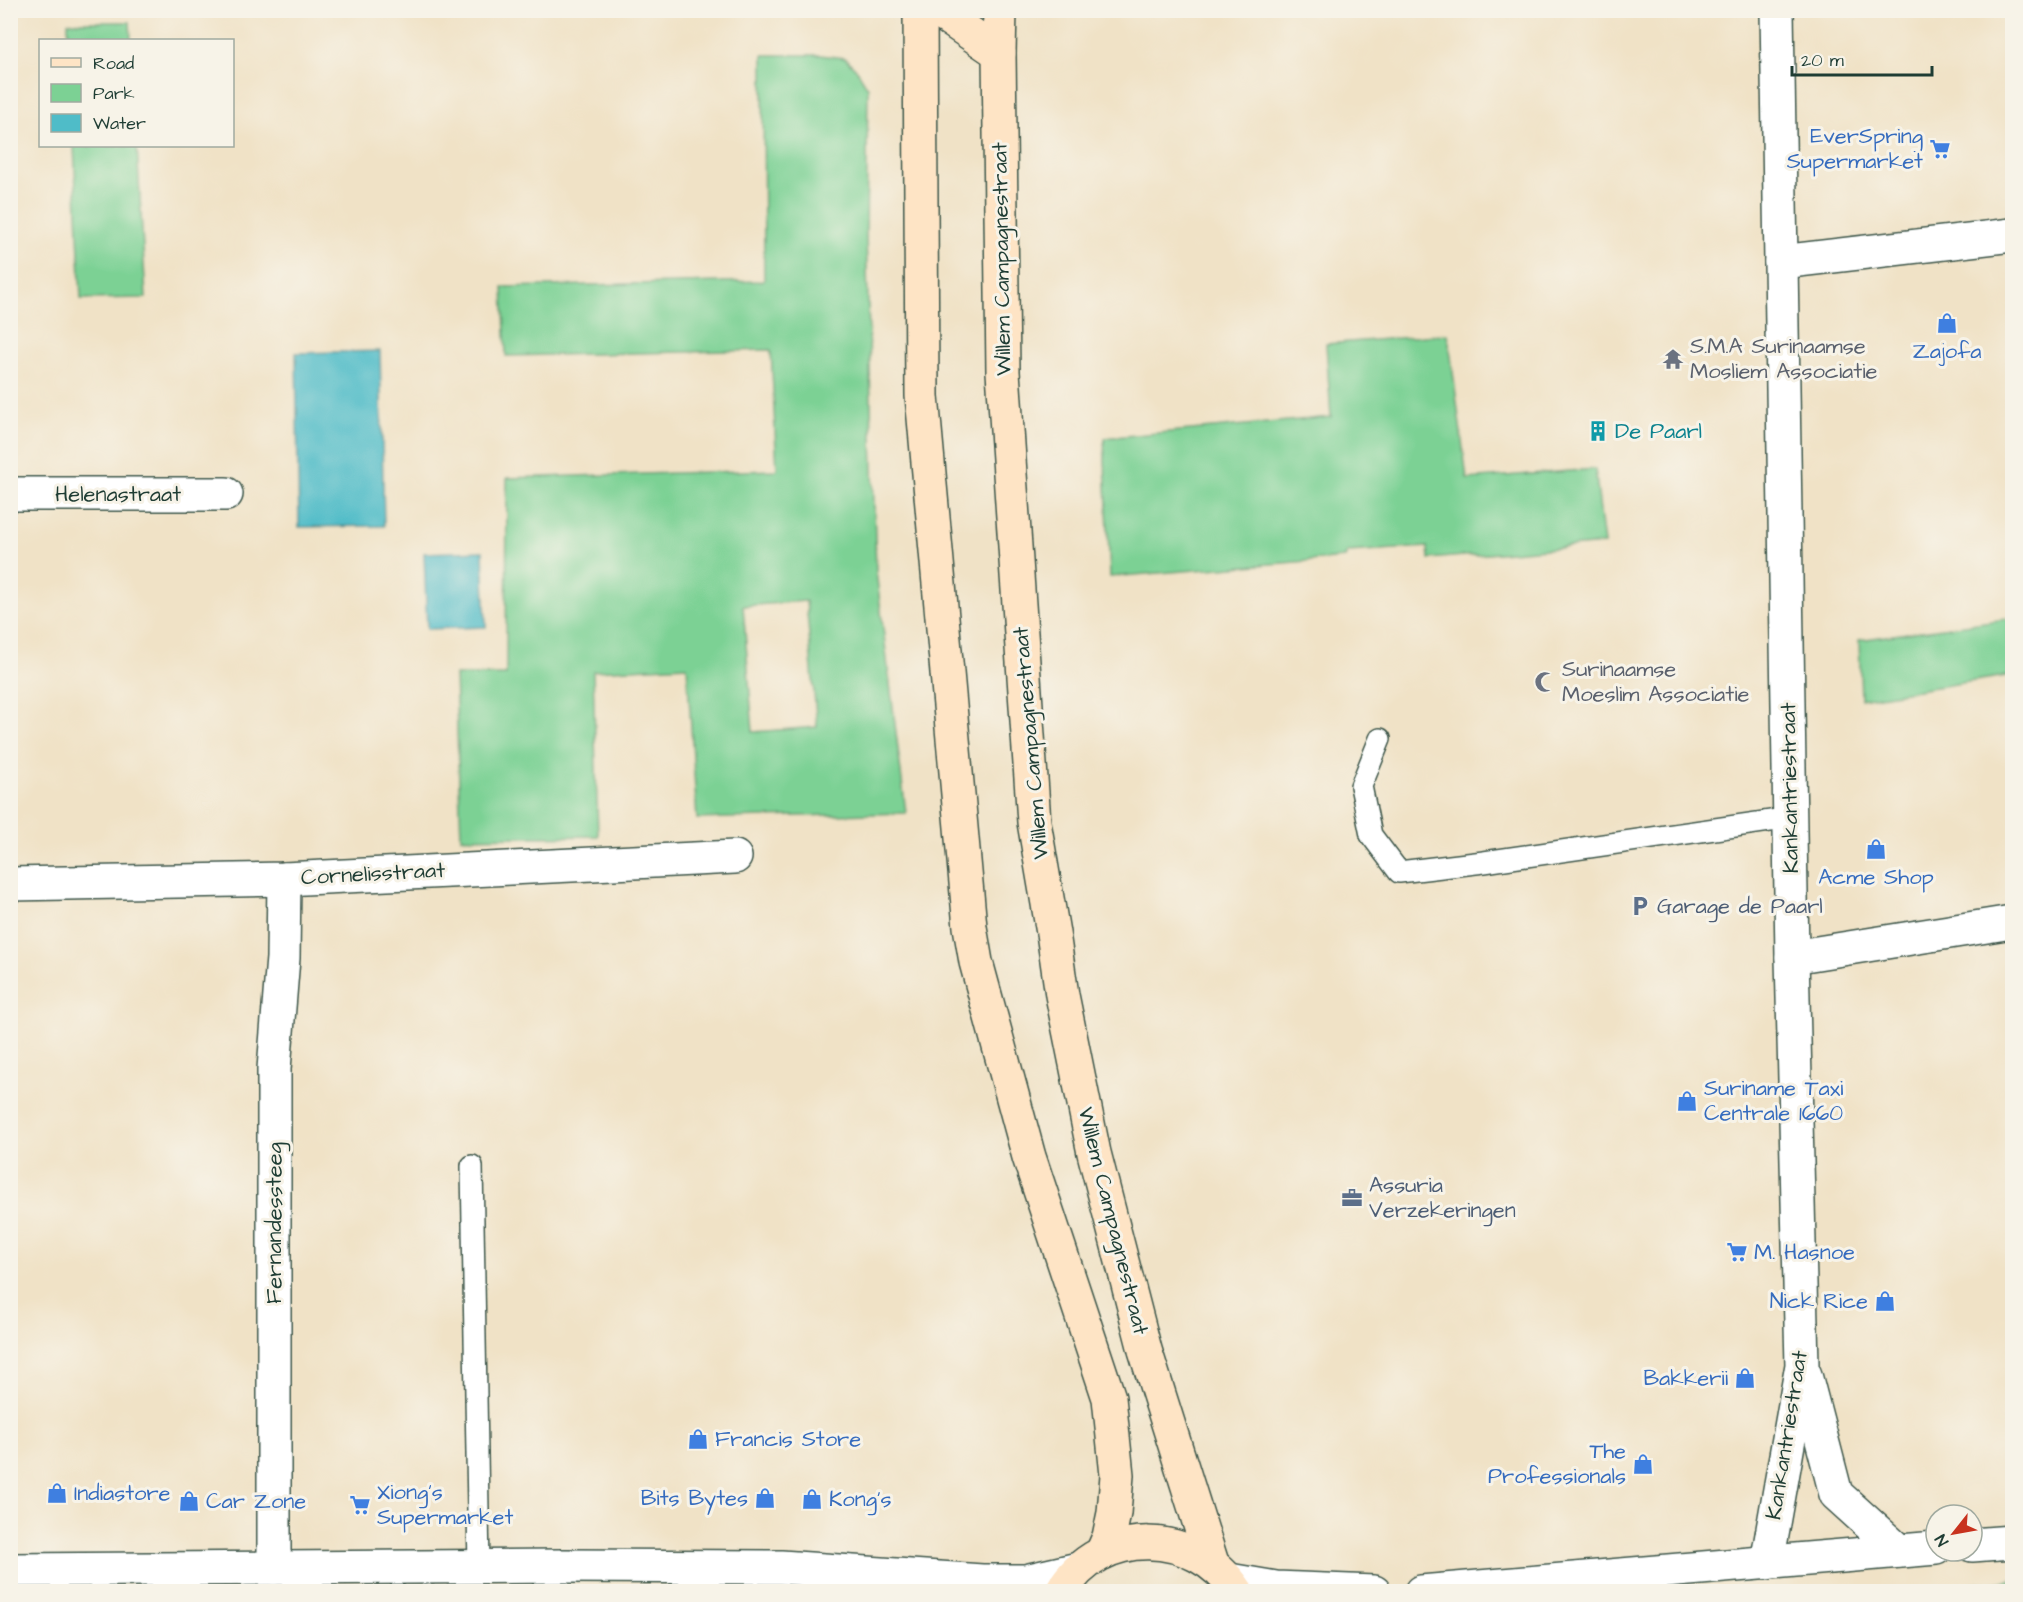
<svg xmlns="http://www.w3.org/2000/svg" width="2023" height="1602" viewBox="0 0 2023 1602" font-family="'Architects Daughter',sans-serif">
<rect width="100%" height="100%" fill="#f7f3e8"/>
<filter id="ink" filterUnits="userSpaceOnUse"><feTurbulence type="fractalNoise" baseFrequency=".0167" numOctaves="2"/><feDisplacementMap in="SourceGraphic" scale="12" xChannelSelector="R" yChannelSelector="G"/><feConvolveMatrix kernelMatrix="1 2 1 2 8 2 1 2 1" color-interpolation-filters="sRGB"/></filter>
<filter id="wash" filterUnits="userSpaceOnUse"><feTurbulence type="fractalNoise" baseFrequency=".008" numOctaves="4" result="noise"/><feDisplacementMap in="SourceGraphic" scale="24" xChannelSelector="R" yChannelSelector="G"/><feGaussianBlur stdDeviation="1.35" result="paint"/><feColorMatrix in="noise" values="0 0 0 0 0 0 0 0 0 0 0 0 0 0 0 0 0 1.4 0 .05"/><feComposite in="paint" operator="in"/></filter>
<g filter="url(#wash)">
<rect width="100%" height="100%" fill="#f0e2c6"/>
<g fill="#7cd194" stroke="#4e8764" stroke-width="1.5" fill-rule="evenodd">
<path d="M68,22H130L131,40H68Z"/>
<path d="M763,55H820L845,58L857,70L868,88L866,234L876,571L906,813L697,819L687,666L593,671L598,836L461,838L455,675H506L507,478L777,470L771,350L506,356L503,287L764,281ZM806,601L817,727L753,732L743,606Z"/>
<path d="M74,146H137L146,298L81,299Z"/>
<path d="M1448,334L1467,479L1595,469L1604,544L1429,559L1428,547L1347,552L1345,558L1110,577L1104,438L1331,417L1326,344Z"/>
<path d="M2012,618V675L1861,699L1859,640Z"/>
<path d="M2012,1580V1591H1911Z"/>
</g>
<g fill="#4fbcc8" stroke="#377c7e" stroke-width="1.5">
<path d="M380,351L384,526L299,527L296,353Z"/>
<path d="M483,551L486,627L427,629L424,553Z"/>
</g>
</g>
<g filter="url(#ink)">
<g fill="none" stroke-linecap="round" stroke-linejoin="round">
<g stroke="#3e564a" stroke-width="24">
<g id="service">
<path d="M1380,739L1361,786L1371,835L1399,872L1484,862L1791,818"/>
<path d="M472,1166L479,1568"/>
</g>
</g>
<g stroke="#3e564a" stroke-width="36">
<g id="minor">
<path d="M1781,262L2012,235"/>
<path d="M10,494H226"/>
<path d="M10,884L284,879L735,857"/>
<path d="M1792,957L2012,922"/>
<path d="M274,1568V1069L283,958L284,879"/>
<path d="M10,1570L563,1566L781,1567L982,1581H1025L1078,1569"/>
</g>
</g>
<g stroke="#3e564a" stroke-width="36">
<g id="tertiary">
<path d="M1805,1375L1836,1494L1899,1551"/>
<path d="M1972,1545L2012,1542"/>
<path d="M1767,1563L1802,1365L1792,957L1777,10"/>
<path d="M1229,1580L1276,1588L1374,1592"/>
<path d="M1421,1592L1936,1548"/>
</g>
</g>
<g stroke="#3e564a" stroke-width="36">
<g id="secondary">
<path d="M920,10L922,396L970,927L976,962L1029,1157L1109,1398L1117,1475L1114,1513L1109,1537L1102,1553"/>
<path d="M936,10L999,53"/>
<path d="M1000,10L999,53L1003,372L1034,822L1053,933L1062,995L1094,1153L1145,1350L1212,1563"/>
<path d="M1061,1592C1100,1525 1196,1528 1237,1592"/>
</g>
</g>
<use href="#service" stroke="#fff" stroke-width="21"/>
<use href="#minor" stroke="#fff" stroke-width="33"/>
<use href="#tertiary" stroke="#fff" stroke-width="33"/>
<use href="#secondary" stroke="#fee4c5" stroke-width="33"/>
</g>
</g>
<defs>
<g id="supermarket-bare" transform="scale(1.62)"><path d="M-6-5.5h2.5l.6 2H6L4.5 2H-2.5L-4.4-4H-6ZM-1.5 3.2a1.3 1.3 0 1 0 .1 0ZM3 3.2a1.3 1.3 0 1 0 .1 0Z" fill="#3f7fe0" stroke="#f7f3e8" stroke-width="2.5" paint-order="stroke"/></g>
<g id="shop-bare" transform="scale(1.62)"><path d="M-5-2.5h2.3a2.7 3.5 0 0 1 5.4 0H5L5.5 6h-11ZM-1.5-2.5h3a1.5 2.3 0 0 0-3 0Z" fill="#3f7fe0" stroke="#f7f3e8" stroke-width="2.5" paint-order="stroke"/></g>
<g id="temple-bare" transform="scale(1.62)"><path d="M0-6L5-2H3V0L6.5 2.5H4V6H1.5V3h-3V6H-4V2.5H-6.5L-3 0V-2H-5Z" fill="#6b7280" stroke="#f7f3e8" stroke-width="2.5" paint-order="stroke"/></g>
<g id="building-bare" transform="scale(1.62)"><path d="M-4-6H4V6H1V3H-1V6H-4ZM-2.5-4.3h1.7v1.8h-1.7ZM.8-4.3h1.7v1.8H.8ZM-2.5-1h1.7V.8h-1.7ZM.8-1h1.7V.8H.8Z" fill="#0f9aa8" stroke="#f7f3e8" stroke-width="2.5" paint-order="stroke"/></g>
<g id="mosque-bare" transform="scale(1.62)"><path d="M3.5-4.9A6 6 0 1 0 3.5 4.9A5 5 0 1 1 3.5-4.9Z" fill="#6b7280" stroke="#f7f3e8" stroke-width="2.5" paint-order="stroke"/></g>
<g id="parking-bare" transform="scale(1.62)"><path d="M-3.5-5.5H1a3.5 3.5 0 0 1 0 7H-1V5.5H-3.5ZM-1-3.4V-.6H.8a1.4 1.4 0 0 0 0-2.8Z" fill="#5c6f8a" stroke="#f7f3e8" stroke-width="2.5" paint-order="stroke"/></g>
<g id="office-bare" transform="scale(1.62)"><path d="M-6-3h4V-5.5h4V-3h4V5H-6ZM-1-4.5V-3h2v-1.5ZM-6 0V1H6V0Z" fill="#5c6f8a" stroke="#f7f3e8" stroke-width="2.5" paint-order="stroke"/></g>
</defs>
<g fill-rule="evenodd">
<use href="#supermarket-bare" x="1940" y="149"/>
<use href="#shop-bare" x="1947" y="323"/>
<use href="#temple-bare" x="1673" y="359"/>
<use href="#building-bare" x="1598" y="431"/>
<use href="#mosque-bare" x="1545" y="682"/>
<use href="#shop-bare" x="1876" y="849"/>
<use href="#parking-bare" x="1640" y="906"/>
<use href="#shop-bare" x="1687" y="1101"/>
<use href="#office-bare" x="1352" y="1198"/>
<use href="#supermarket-bare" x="1737" y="1252"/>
<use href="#shop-bare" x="1885" y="1301"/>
<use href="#shop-bare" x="1745" y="1378"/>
<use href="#shop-bare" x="698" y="1439"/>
<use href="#shop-bare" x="1643" y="1464"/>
<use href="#shop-bare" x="57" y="1493"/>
<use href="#shop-bare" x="765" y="1498"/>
<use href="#shop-bare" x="812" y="1499"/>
<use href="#shop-bare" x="189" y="1501"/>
<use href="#supermarket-bare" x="360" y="1505"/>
</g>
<g text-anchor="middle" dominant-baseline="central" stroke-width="6" stroke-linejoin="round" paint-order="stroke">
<g font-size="22" fill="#366cbe" stroke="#f7f3e8" text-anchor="start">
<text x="1923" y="136" text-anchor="end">EverSpring<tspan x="1923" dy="25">Supermarket</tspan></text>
<text x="1947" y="351" text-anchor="middle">Zajofa</text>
<text x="1876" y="877" text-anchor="middle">Acme Shop</text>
<text x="1704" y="1088">Suriname Taxi<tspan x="1704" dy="25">Centrale 1660</tspan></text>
<text x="1754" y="1252">M. Hasnoe</text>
<text x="1868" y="1301" text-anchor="end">Nick Rice</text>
<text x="1728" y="1378" text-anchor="end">Bakkerii</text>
<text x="715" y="1439">Francis Store</text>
<text x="1626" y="1451" text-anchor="end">The<tspan x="1626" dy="25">Professionals</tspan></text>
<text x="377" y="1492">Xiong's<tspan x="377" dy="25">Supermarket</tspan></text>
<text x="74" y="1493">Indiastore</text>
<text x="748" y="1498" text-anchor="end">Bits Bytes</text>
<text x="829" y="1499">Kong's</text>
<text x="206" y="1501">Car Zone</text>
</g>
<g font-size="22" fill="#1f3d34" stroke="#f7f3e8">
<text transform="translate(1002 259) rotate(-91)">Willem Campagnestraat</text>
<text x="118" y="494">Helenastraat</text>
<text transform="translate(1031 743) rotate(-95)">Willem Campagnestraat</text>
<text transform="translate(1790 788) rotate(-91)">Kankantriestraat</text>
<text transform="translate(373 874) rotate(-3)">Cornelisstraat</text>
<text transform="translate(1113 1221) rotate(76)">Willem Campagnestraat</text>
<text transform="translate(274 1223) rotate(-90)">Fernandessteeg</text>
<text transform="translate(1787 1435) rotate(-81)">Kankantriestraat</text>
</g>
<g font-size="22" fill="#5b616d" stroke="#f7f3e8" text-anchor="start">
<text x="1690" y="346">S.M.A Surinaamse<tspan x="1690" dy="25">Mosliem Associatie</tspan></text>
<text x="1562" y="669">Surinaamse<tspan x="1562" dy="25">Moeslim Associatie</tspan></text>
</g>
<g font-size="22" fill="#0d838f" stroke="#f7f3e8" text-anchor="start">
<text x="1615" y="431">De Paarl</text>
</g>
<g font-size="22" fill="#4e5e75" stroke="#f7f3e8" text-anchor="start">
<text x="1657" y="906">Garage de Paarl</text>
<text x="1369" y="1185">Assuria<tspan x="1369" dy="25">Verzekeringen</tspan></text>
</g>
</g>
<rect width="2023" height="1602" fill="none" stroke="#f7f3e8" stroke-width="36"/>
<rect x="39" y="39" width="195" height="108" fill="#f7f3e8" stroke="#a1aaa0" stroke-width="1.5"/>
<rect x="51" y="58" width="30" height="9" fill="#fee4c5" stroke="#a1aaa0" stroke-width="1.5"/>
<text x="93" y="69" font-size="18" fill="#1f3d34">Road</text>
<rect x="51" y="84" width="30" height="18" fill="#7cd194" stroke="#a1aaa0" stroke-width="1.5"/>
<text x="93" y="99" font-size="18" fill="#1f3d34">Park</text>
<rect x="51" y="114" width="30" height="18" fill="#4fbcc8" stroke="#a1aaa0" stroke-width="1.5"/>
<text x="93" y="129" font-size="18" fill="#1f3d34">Water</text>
<g transform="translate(1954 1533) rotate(239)"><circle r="28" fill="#f7f3e8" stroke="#a1aaa0" stroke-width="1.5"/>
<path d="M0-4.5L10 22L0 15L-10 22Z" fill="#c8321e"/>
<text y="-9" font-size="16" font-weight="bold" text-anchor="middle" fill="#1f3d34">N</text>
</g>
<path d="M1792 66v9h140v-9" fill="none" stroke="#1f3d34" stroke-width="3"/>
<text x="1801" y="66" font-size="18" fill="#1f3d34" stroke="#f7f3e8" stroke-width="4.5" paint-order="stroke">20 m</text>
</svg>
